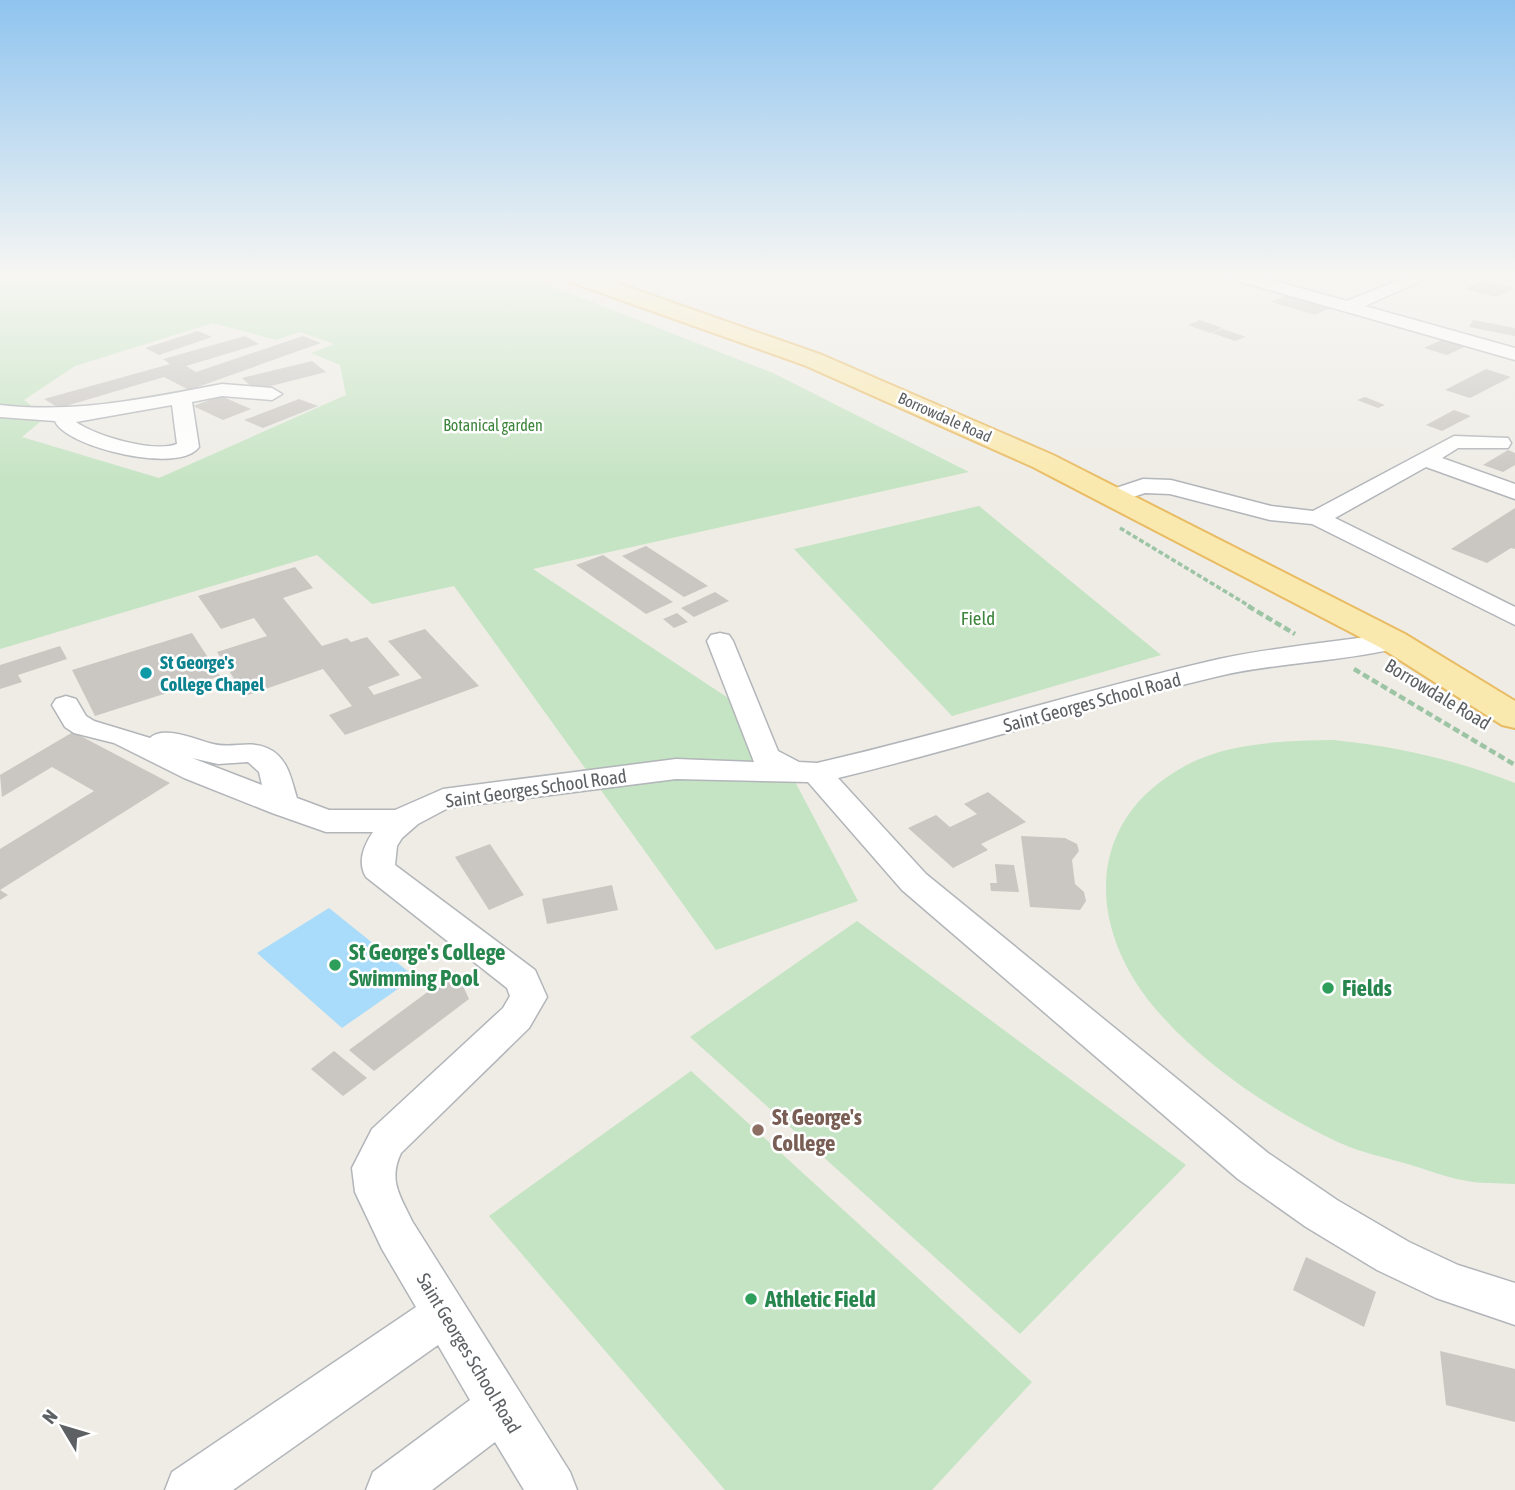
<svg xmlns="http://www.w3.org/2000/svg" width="1515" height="1490" viewBox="0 0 1515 1490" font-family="'Asap Condensed',sans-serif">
<rect width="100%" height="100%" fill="#eeece5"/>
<g fill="#c5e4c3" fill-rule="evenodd">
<path d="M0,274H521L773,373L969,472L533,569L763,721L858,901L716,950L454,586L372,604L317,555L0,649ZM213,323L276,340L300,332L334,344L311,353L340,365L346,395L159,478L22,437L46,417L24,400L75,366Z"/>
<path d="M979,506L1161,655L952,716L794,549Z"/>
<path d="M1333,740C1399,747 1453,759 1515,783V1184C1498,1183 1479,1184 1462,1180C1445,1177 1428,1170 1411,1165C1388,1158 1362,1153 1340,1143C1274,1112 1209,1069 1160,1014C1090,936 1080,828 1178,770C1223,742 1281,741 1333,740Z"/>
<path d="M857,921L1186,1165L1020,1334L690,1037Z"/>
<path d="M691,1071L1032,1382L932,1490H725L489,1216Z"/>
</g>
<path fill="#a9dcfa" d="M329,908L415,977L342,1028L257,953Z"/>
<g fill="#cac7c2">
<path d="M714,274H752L753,275L731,281Z"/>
<path d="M1484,280L1515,288L1497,297L1466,289Z"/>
<path d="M1289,294L1333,307L1315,315L1271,302Z"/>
<path d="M1200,320L1222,328L1211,333L1188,325Z"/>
<path d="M1473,320L1515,328V336L1469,327Z"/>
<path d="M1223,329L1246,337L1235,341L1212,333Z"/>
<path d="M198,331L212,337L159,355L145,348Z"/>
<path d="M245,336L259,344L186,366L196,372L303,336L321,343L189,390L164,377L59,408L44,399L170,364L163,359Z"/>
<path d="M1448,337L1471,344L1447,355L1424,348Z"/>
<path d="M312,361L326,372L255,390L242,378Z"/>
<path d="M1486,369L1511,377L1470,398L1445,390Z"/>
<path d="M221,396L251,409L223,420L193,406Z"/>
<path d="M1365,397L1385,405L1378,408L1357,400Z"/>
<path d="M299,399L318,406L263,428L244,420Z"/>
<path d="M1454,410L1471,416L1442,431L1426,425Z"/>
<path d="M1508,450L1515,453V465L1503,472L1483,465Z"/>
<path d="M1515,508V549L1511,548L1487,563L1451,549Z"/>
<path d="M646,546L708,586L684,597L622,556Z"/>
<path d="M603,555L673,602L646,614L576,565Z"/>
<path d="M295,567L313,588L283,598L322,646L347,638L351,642L367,637L400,675L368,687L374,695L422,678L388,641L425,629L479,686L345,735L329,715L352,706L323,669L245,696L217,652L267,636L254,618L221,629L198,596Z"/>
<path d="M715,592L729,601L694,617L681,608Z"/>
<path d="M677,613L688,622L674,628L663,619Z"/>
<path d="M192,633L220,676L95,716L72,670Z"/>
<path d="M60,646L67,659L18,675L22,682L0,689V665Z"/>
<path d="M73,732L170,783L0,890L8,895L0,900V849L94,791L52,767L2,797L0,775Z"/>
<path d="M988,792L1026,822L981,844L988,850L953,868L908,828L936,815L950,827L977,814L964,804Z"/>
<path d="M1021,836L1065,838L1077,844L1079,851L1072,860L1075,884L1084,892L1086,901L1080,910L1030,907Z"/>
<path d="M490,844L524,895L489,910L455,857Z"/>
<path d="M995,864L1014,865L1019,892L991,891L990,883H997Z"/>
<path d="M612,885L618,910L547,924L542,899Z"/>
<path d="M456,971L469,999L374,1071L349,1050Z"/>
<path d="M334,1051L367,1078L343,1096L311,1069Z"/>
<path d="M1306,1257L1376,1292L1364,1327L1293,1290Z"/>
<path d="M1440,1351L1515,1369V1422L1446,1405Z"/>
</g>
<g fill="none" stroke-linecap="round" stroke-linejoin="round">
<g stroke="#b2b5b9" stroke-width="3">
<g id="minor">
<path d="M1222,274H1249L1347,301L1414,274H1437L1365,306L1515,348V360L1224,277Z"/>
<path d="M222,384L272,388L282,394L272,400L222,396L192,402L199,447C180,475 65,447 55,421L0,417V405C76,414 148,398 222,384ZM172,405L177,444C153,453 96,436 76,422Z"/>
<path d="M1454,436L1508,438L1511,443L1508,448H1458L1442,458L1515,484V499L1426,467L1335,518L1515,607V625L1312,524L1270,520L1170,494L1145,493L1112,504L1101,497L1104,492L1143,479L1171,480L1271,506L1313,511Z"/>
<path d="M720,633L729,635L733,641L778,751L799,762L817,763C952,732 1084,690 1219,659C1276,647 1335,642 1393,633L1402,635L1406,641L1402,647C1342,662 1279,662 1219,676C1091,706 966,747 838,778L926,874L1268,1153L1337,1200L1409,1242L1458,1265L1515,1283V1325L1436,1298L1377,1270L1306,1227L1238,1179L902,890L808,782L676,779L448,808L418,824L402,838L397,846L395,865L535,970L547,997L529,1028L401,1153C388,1180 400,1196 412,1221L570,1472L577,1490H524L495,1442L432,1490H366L373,1472L470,1400L438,1345L233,1490H165L172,1472L416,1307L382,1249L355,1192L352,1168L372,1129L503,1008L510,996L507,988L366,877C357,862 364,845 373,832H326L272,813L184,778L114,743L74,733L65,727L52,705L56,699L66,696L76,699L86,716L94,721L150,738C163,725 197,740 213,744C231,749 249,740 267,748C288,757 291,779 297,798L329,810H395L443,789L676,759L754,762L707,641L711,635ZM192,758L218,764L248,762L259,772L262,785Z"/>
</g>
</g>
<g stroke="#e9bb63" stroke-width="4">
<path id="major" d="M559,274H591L822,355L1053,455L1405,634L1515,701V728L1502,725L1381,648L1033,467L804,365L562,279Z"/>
</g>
<path stroke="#9dc5a5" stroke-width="2.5" stroke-dasharray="4.5 2" stroke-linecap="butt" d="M537,274L548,278"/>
<path stroke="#9dc5a5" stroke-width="3.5" stroke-dasharray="5 2.5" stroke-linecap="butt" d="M1120,528L1251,607"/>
<g stroke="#9dc5a5" stroke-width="4.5" stroke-dasharray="7 3.5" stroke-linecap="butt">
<path d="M1248,606L1295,634"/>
<path d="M1354,669L1515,765"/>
</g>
<use href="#minor" fill="#fff" fill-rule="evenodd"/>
<use href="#major" fill="#fae9ae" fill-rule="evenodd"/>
</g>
<linearGradient id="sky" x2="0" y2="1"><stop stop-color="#8fc4ef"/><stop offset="0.57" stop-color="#f7f6f3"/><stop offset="1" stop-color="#f7f6f3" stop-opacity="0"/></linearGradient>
<rect width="1515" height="483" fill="url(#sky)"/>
<circle fill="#0f9aa8" stroke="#fff" stroke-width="2.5" cx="146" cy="673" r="7"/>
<g fill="#2e9e5b" stroke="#fff" stroke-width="2.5">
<circle cx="335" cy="965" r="7"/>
<circle cx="1328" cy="988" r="7"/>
<circle cx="751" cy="1299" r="7"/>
</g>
<circle fill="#8d6e63" stroke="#fff" stroke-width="2.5" cx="758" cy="1130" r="7"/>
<g text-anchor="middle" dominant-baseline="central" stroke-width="5" stroke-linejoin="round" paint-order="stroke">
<g font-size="16" fill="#5d6164" stroke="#fff">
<text transform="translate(945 417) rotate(24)">Borrowdale Road</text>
</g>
<g font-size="16" fill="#3c853b" stroke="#fff">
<text x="493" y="425">Botanical garden</text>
</g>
<g font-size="19" fill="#3c853b" stroke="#fff">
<text x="978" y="618">Field</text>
</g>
<g font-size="19" font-weight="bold" fill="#0d838f" stroke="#fff" text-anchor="start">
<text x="160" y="662">St George's<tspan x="160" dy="22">College Chapel</tspan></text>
</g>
<g font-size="19" fill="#5d6164" stroke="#fff">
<text transform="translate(1438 694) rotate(31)">Borrowdale Road</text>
<text transform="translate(1092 702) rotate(-15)">Saint Georges School Road</text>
<text transform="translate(536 788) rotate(-8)">Saint Georges School Road</text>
<text transform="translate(469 1353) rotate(59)">Saint Georges School Road</text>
</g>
<g font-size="23" font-weight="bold" fill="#27864d" stroke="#fff" text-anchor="start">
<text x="349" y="952">St George's College<tspan x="349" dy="26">Swimming Pool</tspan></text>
<text x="1342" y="988">Fields</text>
<text x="765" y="1299">Athletic Field</text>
</g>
<g font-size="23" font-weight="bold" fill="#785e54" stroke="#fff" text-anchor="start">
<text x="772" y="1117">St George's<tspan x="772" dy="26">College</tspan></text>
</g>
</g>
<g transform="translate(63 1427) rotate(308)" stroke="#ffffff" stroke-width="5" paint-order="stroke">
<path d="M0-5L12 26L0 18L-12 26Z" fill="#5d6164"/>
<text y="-10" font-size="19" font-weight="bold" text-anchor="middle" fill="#5d6164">N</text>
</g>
</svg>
